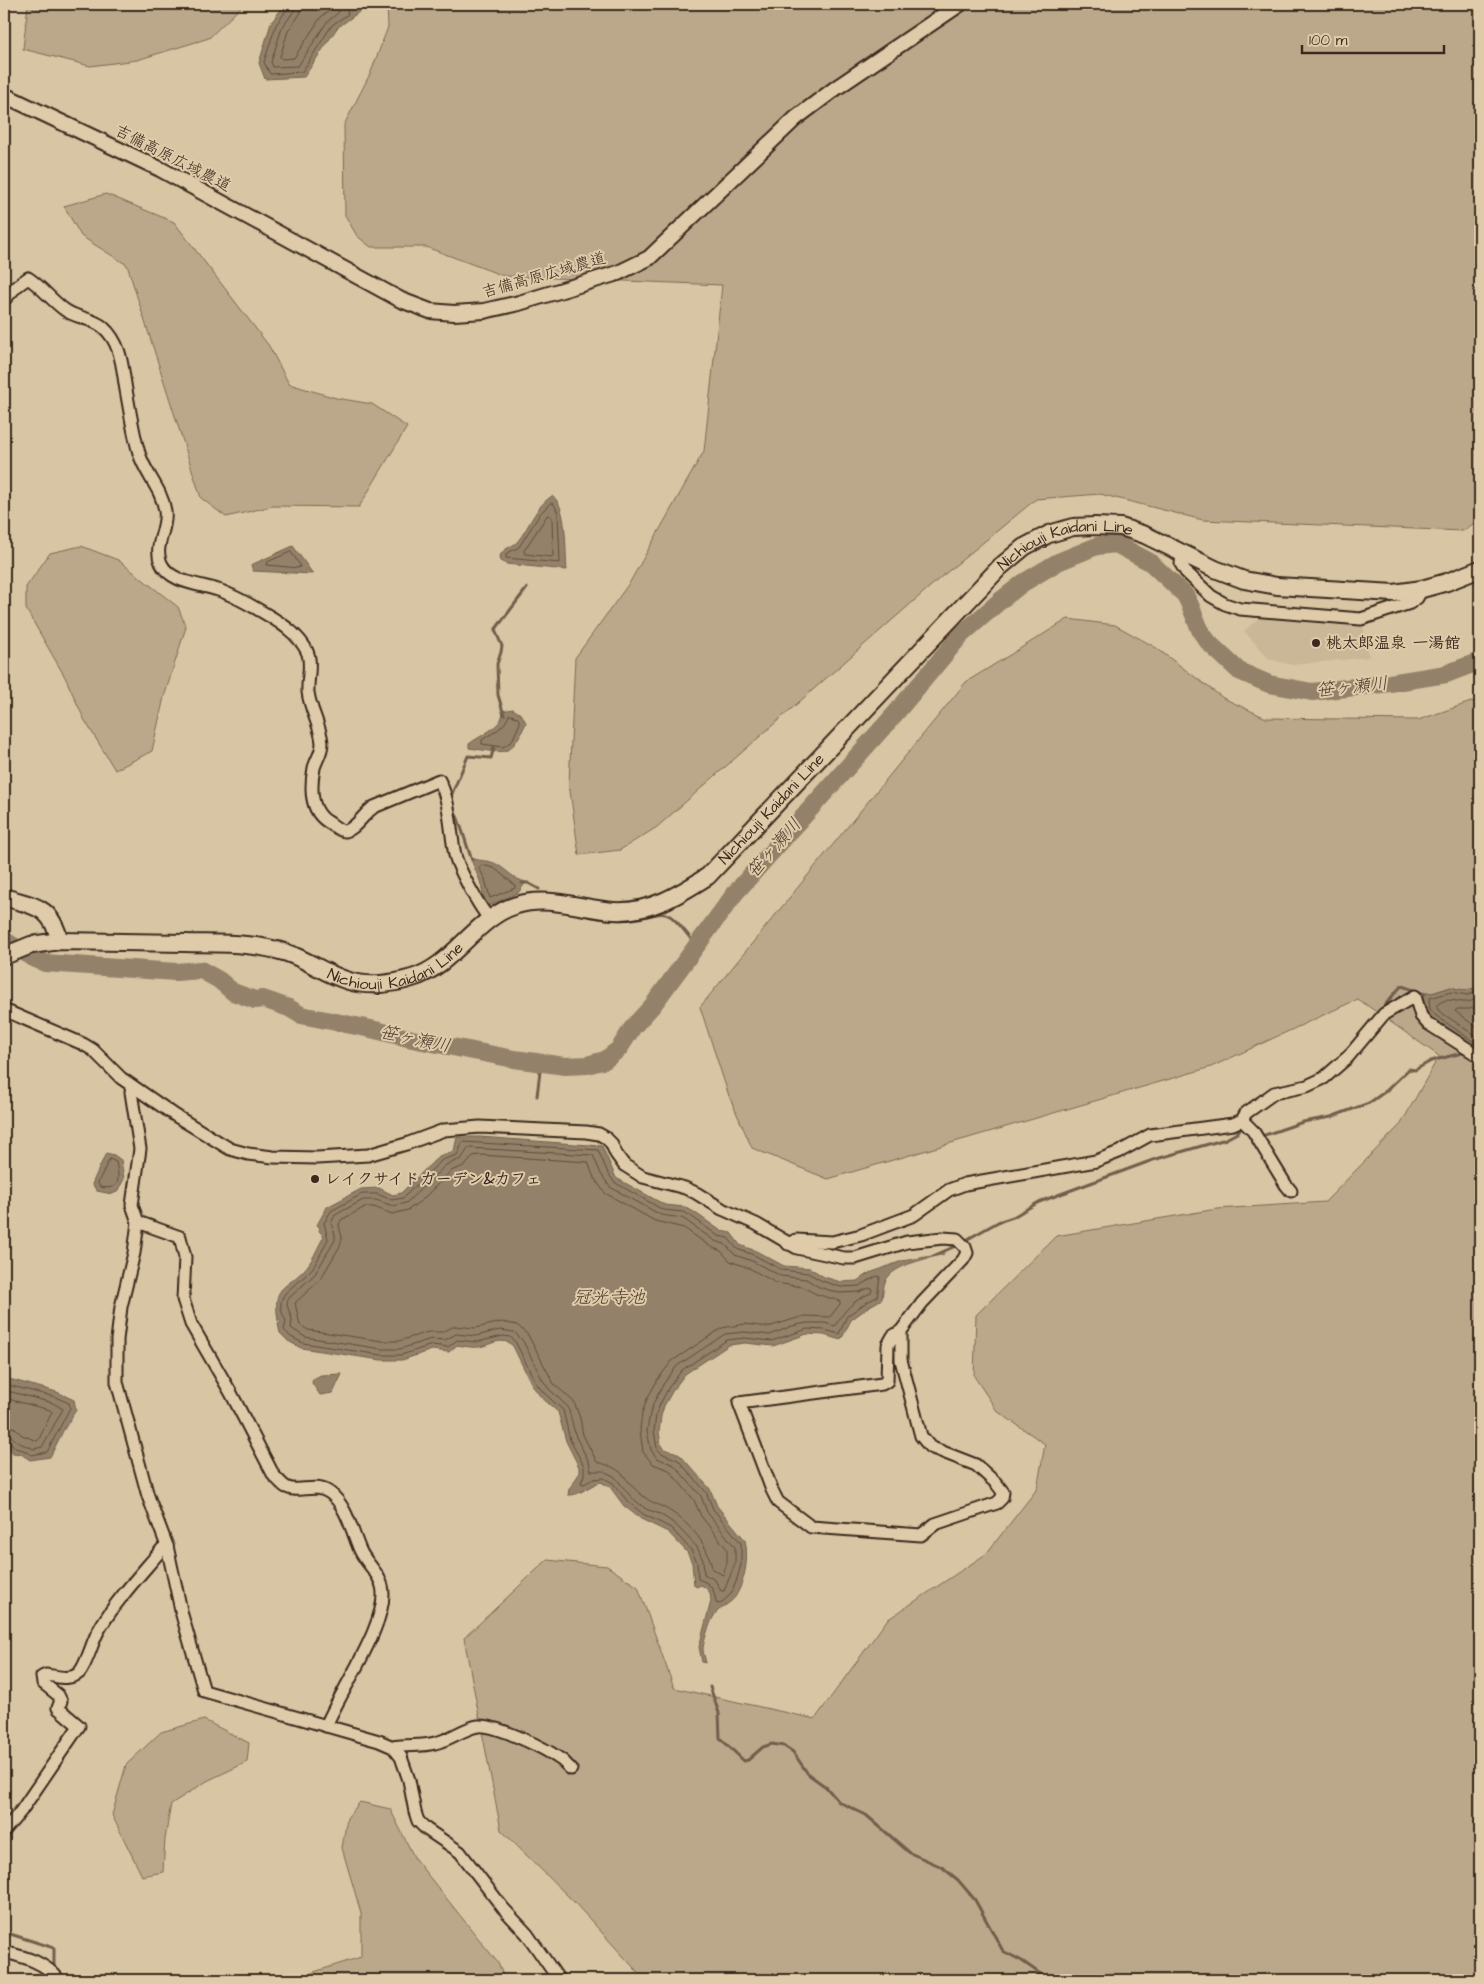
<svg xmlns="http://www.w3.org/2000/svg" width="1484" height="1984" viewBox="0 0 1484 1984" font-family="'Architects Daughter','Klee One',sans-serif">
<rect width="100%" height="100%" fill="#d8c5a3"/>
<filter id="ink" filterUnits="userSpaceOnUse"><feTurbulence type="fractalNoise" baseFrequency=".02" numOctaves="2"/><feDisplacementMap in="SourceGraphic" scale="10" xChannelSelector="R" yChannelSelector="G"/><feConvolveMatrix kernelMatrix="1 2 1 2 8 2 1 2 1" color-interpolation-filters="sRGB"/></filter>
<g filter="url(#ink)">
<path fill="#cab797" d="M1260,617L1363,626L1369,657L1292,665L1269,659L1244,631Z"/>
<g fill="#bba88b" stroke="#7b6954">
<path d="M28,4H244L209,38L137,60L90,66L23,49Z"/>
<path d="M387,4H1480V519L1463,531L1203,520L1100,494L1036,499L940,578L657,827L620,850L579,855L569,784L575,658L630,582L704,451L722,285L504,276L426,247H371L357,236L345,215L344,125L371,72L388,27Z"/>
<path d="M106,194L174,222L269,346L289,384L336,398L372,404L407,427L359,507L273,506L226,517L201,498L127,265L81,236L64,206Z"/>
<path d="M81,546L118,560L178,607L186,627L164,697L152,751L115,770L84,719L65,677L26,609V587L50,553Z"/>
<path d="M1068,619L1115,625L1155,647L1223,698L1266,718L1418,720L1480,699V987C1469,990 1462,991 1451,987L1432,993L1428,992L1480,1052V1980H645L574,1902L501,1830L464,1638L547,1560L607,1566L638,1587L674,1688L815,1719L887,1620L986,1554L1037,1489L1045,1444L997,1411L974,1376L976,1315L1056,1236L1217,1209L1325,1202L1401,1124L1439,1056L1358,999L1211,1067L828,1179L752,1148L729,1096L700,1007L966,682Z"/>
<path d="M204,1720L249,1743L247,1762L207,1781L171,1804L165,1839L163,1872L142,1876L112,1815L126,1765L161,1732Z"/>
<path d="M360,1802L390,1809L415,1859L498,1963L505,1980H300L314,1972L361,1957V1913L342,1848L347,1818Z"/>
</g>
<g fill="#948169" stroke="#705e4b">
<path d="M285,4H347L359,12L337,28L304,77L265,79L259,63L271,23Z"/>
<path d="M552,496C568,505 565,553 567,570L506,564L501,561L500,556C504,547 512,548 518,541C530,526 535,507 552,496Z"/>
<path d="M293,546L313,574L253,571L251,565Z"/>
<path d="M513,709L522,715L526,723C509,759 506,753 469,748V744C482,734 503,727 503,711Z"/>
<path d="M470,857C477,862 489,859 498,865C508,871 513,879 526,882L518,893L486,907L480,881Z"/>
<path d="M1451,987C1462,991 1469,990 1480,987V1052L1431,1019L1426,1012L1422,995L1423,993H1432Z"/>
<path d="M457,1137H480L602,1146L616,1178L665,1205L685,1207L694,1212L721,1231L731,1233L740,1245L756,1251L784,1266L810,1268L824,1277L841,1282L857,1281L867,1274L902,1261L944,1254C927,1259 895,1264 886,1280C883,1285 883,1293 882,1299L870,1306L851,1320L842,1338L837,1339L824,1335L807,1334L773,1346L745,1343L729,1345L685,1374L673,1390L664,1406L661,1416L659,1432L661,1445L663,1449L675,1452L681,1456L710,1489L717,1506L745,1540C749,1558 745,1582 735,1597C730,1604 722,1606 717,1612C711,1617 704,1640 703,1648C703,1653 705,1658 706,1663L702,1662L699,1647L711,1601L710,1593L706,1588L701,1585L696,1587L694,1585L692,1563L687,1552L668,1532L641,1519L624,1506L610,1487L601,1482C589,1485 580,1496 568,1495L569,1489L579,1474V1467L566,1441L558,1412L540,1396L532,1385L513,1346C501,1335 490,1346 478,1347C472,1348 464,1346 457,1345L449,1352L432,1350L402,1360H381L301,1348L288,1341L280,1333L278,1324L281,1322L280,1320L278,1321C273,1285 282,1292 304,1270C312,1262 318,1247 324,1236L319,1231L320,1228L317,1225L327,1207L361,1189L379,1188L393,1195L401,1193L439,1156L454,1151Z"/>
<path d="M106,1153L114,1155L121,1160L124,1179L117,1192L112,1194L97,1191L92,1184Z"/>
<path d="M342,1374L333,1393L320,1395L312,1383L313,1379L321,1375Z"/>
<path d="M4,1379H9L57,1392L74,1400L76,1410L63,1431L50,1457L30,1460L21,1454L13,1453L4,1441Z"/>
</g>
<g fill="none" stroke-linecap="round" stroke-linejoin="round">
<g stroke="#5f4d3c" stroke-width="1">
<path d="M289,4L288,8L276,25L264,62L270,74L302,72L332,25L348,14L345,4"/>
<path d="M295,4L294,11L282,28L271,62L273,67L298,66L327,22L339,12L338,4"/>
<path d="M302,4L300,14L288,31L280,57L282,59L294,58L321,17L331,9V4"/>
<path d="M551,503L554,504L558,513L560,563L506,558V554L519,547L540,514Z"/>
<path d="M548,515L552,517L553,556L551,557L525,554L524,551Z"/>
<path d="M291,552L300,565L299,568L267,565L268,562Z"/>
<path d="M509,715H512L518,718L520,723L512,741L503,747L482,744V740C493,732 504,729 509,715Z"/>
<path d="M482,865L494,868L515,885V888L490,898L485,879L479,868Z"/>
<path d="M1480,992L1467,995L1451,992L1430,998L1429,1001L1430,1009L1435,1015L1480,1046"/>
<path d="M1480,998C1476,999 1472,1001 1468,1002C1455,1003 1447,995 1436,1006L1439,1011L1480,1039"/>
<path d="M1480,1006L1469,1009H1457L1455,1011L1480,1030"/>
<path d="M463,1142L598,1150L607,1171L614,1182L663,1210L683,1212L691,1216L718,1236L728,1238L737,1249L754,1255L782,1270L808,1273L822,1281L841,1287L859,1286L877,1276L880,1277L877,1297L867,1302L847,1316L839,1334L825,1330L807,1329L771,1341L745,1338L727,1340L682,1370L669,1387L660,1404L656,1415L654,1431L657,1448L661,1453L678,1460L706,1492L713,1509L741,1543V1565L736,1582L731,1594L720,1604L716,1603C714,1589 711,1583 698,1579L697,1562L691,1550L671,1528L643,1514L628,1502L613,1483L604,1478L593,1479L584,1484L581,1483L584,1475V1466L570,1440L563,1410L544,1393L536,1383L516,1343L511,1337L503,1336L477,1342L457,1340L448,1347L432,1345L401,1355H381L303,1343L291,1337L284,1330L286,1321C271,1294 292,1290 308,1273C317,1265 322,1250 328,1239L324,1223L331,1211L362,1194H377L392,1200L403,1198L442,1160L457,1155Z"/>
<path d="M469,1148L593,1155L601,1174L610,1187L661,1215L682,1218L688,1222L715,1241L725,1244L735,1255L752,1261L781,1276L806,1279L819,1287L839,1293L859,1292L869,1288L872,1289L871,1293C853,1300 844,1311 835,1326L825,1323H807L792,1326L770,1335L745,1332L725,1334L677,1366L664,1383L654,1402L650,1414L647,1431L651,1450L657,1458L674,1465L701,1496L707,1512L735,1547V1564L724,1591H721L715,1580L704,1574L703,1560L697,1547L675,1524L660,1514L646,1509L632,1498L615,1477L604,1471H591L589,1462L576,1437L568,1407L549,1389L542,1379L523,1341L514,1332L500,1330L476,1336L456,1334L445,1340L431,1339L400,1349H382L305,1337L291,1328L292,1319L287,1305L288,1299L315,1274L335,1240V1234L331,1223L335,1215L363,1200H376L393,1206L406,1203L446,1165L461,1159Z"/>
<path d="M480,1155L588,1162L594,1178L605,1193L655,1221L684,1228L711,1247L721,1251L730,1261L749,1268L776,1283L803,1287L816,1294L840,1301V1304L830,1317L804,1316L768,1327L745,1324L722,1328L672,1361L658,1379L647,1399L642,1413L640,1430L643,1452L653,1464L669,1470L694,1500L701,1516L727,1549V1563L723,1575L712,1569C708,1542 687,1520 663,1507C656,1504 649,1501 643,1496C622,1480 629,1470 597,1462L583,1435L580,1418L574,1402L554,1384L528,1335L517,1325L502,1322L475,1328L455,1326L442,1332H428L399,1341H382L308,1330L300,1325L295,1303L320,1280L340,1246L342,1238L339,1225L341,1220L365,1207H374L392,1214L408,1210L422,1200L451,1171L466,1165L473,1156Z"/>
<path d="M110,1159L116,1162C119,1178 122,1191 100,1187L98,1183Z"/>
<path d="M4,1384L55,1397L69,1403L70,1408L47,1452L32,1455L23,1450L15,1448L9,1440L4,1439"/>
<path d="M4,1390L53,1403L63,1409L42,1447L34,1449C29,1446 22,1445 18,1442C12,1438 12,1434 4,1433"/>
<path d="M4,1398L50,1410L52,1412L39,1439L37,1441L22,1435L13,1427L4,1425"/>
</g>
<g stroke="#705e4b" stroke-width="3">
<path d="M504,715L498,695L497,664L501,652L502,646L495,630L527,588"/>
<path d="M451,796L468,756L491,758L494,747"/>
<path d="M452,805C461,822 465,842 472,860"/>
<path d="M522,883H528L539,889"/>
<path d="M580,914C599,919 619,922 639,918C648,917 661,910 670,916C678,921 689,937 696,945"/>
<path d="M1375,1019C1376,1016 1399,987 1402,986L1425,994"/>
<path d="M537,1096L541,1063"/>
<path d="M1260,1134L1262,1136L1303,1122L1331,1117L1369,1103L1386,1091L1409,1069L1415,1070L1431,1061L1466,1052"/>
<path d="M966,1240L998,1222L1013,1217L1039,1202L1153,1160L1226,1139L1237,1133L1243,1125"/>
<path d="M933,1256L958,1245"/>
<path d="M710,1687L719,1713L720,1738L744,1761L748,1760L763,1747L772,1744L784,1746L793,1752L808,1774L826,1787L839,1802L866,1815L910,1853L942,1867L958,1880L975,1900L1003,1951L1022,1961L1049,1980"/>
<path d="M4,1932L54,1948V1970"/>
</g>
<path stroke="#948169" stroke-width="18" d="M4,940L31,957L45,963L176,972L201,970L219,980L233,992L255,1000L263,999L289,1008L301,1015L371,1029L412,1039L514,1059L565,1066L587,1065L605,1060L619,1049L633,1027L653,1005L736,892L895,714L961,635L1001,600L1023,583L1058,562L1097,546L1116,544L1150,562L1185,595L1190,605L1201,632L1209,643L1239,671L1269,684L1312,692L1390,683L1446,674L1480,661"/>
<g stroke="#3b2a1e" stroke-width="15">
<g id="minor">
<path d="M4,300L17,286L28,278C42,287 52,301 65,310C76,318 92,318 103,327C122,344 122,367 126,390C130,411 133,433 139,453C145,474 162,489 165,511C168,528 153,546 161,563C170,583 200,584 218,590C234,595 273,617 287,628C295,634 305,645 308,654C312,666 307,680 308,692C310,710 321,726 322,743C322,753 316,760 314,768C310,789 310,811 328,822C333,825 339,831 345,831C356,829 364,813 374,807L439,780C451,803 450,831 455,855C458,868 480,909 490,919"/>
<path d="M1182,553L1181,564L1186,572L1211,596L1225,604L1240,609L1361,619L1410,603L1417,598L1422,589"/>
<path d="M4,1010L83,1044L93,1050L121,1078L176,1116L230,1149L248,1154L273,1157L317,1158L368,1155L406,1144L444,1130L480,1127L586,1132L599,1134L606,1138L611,1143L616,1154L624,1165L643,1177L685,1188L696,1193L722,1209L756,1224L797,1248L844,1258H855L907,1242L943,1238L957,1239L965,1247L967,1253L963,1260L922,1303L901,1331L893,1336L888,1345L887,1381L882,1384L739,1403L772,1490L778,1502L811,1527L921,1535L935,1524L997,1503L1002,1498L1003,1492L996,1483L976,1465L930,1447L921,1436L901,1360V1331"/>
<path d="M132,1086L131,1092L140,1149L132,1205L138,1222L134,1253L121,1307L117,1340V1382L148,1496L167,1546L182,1615L204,1691L379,1741L393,1747L401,1757L409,1780L415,1812L418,1821L426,1829L460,1852L503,1908L527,1934L559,1980"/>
<path d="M1242,1120L1253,1131L1286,1185L1291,1191"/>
<path d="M138,1222L180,1237L185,1257L183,1299L191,1324L231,1393L274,1476C278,1479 282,1485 286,1487C299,1494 315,1482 330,1493C347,1506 352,1532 360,1550C365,1562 379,1573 382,1586C391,1619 339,1693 326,1726"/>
<path d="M788,1244L796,1240L832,1242L861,1235L914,1215L949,1190L965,1184L1096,1161L1119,1152L1150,1135L1233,1124L1242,1120L1246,1113L1274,1093L1307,1086L1324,1078L1348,1057L1384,1014L1415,996L1421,1016L1427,1023L1479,1056"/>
<path d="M393,1747C407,1744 421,1747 435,1743C450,1740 464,1728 478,1726C495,1724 545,1748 560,1759C564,1761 567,1766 571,1769"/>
<path d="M4,1831L21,1811L79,1726L58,1708L61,1701L58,1695L43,1683L42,1677L46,1675C56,1676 70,1681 79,1673C88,1663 92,1640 100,1628C117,1599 141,1574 162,1549L167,1546"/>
<path d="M4,1952C25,1957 45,1962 59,1980"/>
</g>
</g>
<g stroke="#3b2a1e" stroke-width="18">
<path id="tertiary" d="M4,95L160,169L401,300L430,311L454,313L484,311L519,303L618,273L649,258L796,118L836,88L960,4"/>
</g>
<g stroke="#3b2a1e" stroke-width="20">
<g id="secondary">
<path d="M4,897C36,907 50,905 60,941"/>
<path id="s1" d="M4,956L31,945L60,941C102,942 144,942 185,943C220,944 253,942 287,953C308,960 327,975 349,981C368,987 393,984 412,978C454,966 475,917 517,905C548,895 582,909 614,911C650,913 680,894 708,876L1000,567L1024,547L1049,534L1073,527L1095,526L1121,527L1145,535L1215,569L1244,580L1277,586L1394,593L1422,589L1447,582L1480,569"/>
</g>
</g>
<use href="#minor" stroke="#dfcba9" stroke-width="11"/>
<use href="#tertiary" stroke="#dfcba9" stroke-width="14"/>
<use href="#secondary" stroke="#dfcba9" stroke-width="16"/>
</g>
</g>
<g fill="#3b2a1e" stroke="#dfcba9" stroke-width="2">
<circle cx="1316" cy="643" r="5"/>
<circle cx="315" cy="1179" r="5"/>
</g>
<g text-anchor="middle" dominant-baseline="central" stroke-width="4" stroke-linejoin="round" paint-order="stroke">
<g font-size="16" fill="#3b2a1e" stroke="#dfcba9">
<text transform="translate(173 158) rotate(27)">吉備高原広域農道</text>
<text transform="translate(544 275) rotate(-16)">吉備高原広域農道</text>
<text stroke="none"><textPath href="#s1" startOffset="1245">Nichiouji Kaidani Line</textPath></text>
<text stroke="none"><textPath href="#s1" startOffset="840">Nichiouji Kaidani Line</textPath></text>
<text stroke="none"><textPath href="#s1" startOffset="405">Nichiouji Kaidani Line</textPath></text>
</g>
<g font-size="16" font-weight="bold" fill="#3b2a1e" stroke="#dfcba9" text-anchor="start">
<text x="1326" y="643">桃太郎温泉 一湯館</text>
<text x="325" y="1179">レイクサイドガーデン&amp;カフェ</text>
</g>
<g font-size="18" font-style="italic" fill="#4d3b2d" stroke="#dfcba9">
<text transform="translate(1352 687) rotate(-6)">笹ヶ瀬川</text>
<text transform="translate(774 848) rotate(-49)">笹ヶ瀬川</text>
<text transform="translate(415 1039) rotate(12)">笹ヶ瀬川</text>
<text x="609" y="1297">冠光寺池</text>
</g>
</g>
<rect width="1484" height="1984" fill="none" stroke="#dfcba9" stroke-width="20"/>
<rect x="10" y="10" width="1464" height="1964" fill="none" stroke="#3b2a1e" stroke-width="2" filter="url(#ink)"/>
<path d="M1302 45v8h142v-8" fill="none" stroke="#3b2a1e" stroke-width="2.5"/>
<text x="1309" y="45" font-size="15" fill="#3b2a1e" stroke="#dfcba9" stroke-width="4" paint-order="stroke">100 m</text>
</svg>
